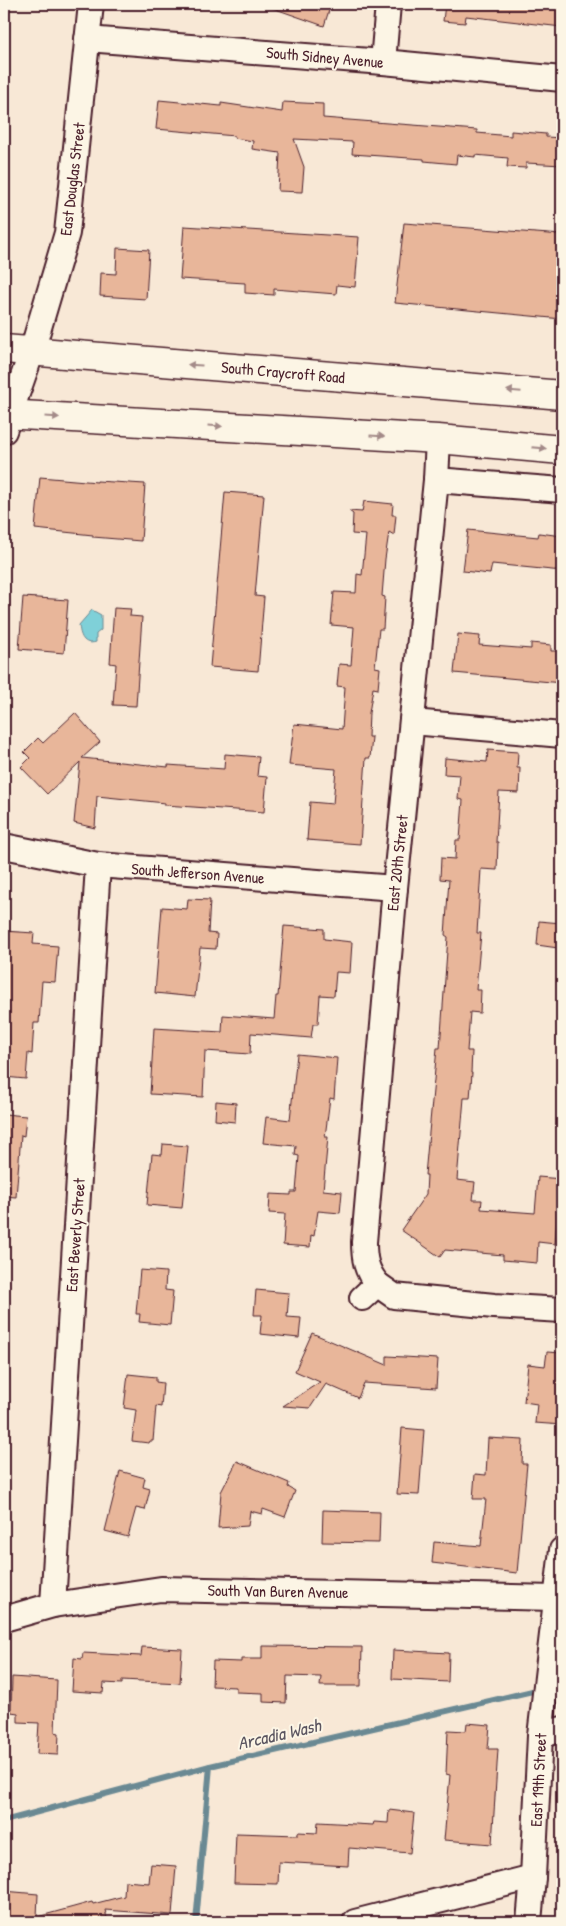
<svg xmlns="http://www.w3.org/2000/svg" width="566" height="1926" viewBox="0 0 566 1926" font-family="'Patrick Hand',sans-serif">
<rect width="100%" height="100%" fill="#f8e8d6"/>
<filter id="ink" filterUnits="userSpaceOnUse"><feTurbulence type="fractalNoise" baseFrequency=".02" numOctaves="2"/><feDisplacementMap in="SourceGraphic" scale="10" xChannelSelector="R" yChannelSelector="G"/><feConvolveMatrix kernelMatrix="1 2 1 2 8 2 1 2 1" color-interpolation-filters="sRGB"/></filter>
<g filter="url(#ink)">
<path fill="#7fd0d8" stroke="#6a8993" d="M92,610L101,615V630L96,634V642C83,646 80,635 79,625Z"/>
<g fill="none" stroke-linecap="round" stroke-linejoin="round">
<g stroke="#6a8993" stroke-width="6">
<path d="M551,1686L562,1683"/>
<path d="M4,1821L210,1766L541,1689"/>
<path d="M196,1922L210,1766"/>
</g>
</g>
<g fill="#e8b69a" stroke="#4a1f2b">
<path d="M268,4H331L324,26L267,6Z"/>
<path d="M445,4H562V27L466,16L465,23L443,21Z"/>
<path d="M159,100L221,106V103L282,112L283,102L323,104V118L477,130V133L511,136V131L546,134V137L562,138V165L526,163V168L507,167L508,158L475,155V157L457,155L456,164L424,161V159L352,154L353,142L294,139L304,167L302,192L278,191L280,153L252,149L253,141L234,138L235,136L156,129Z"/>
<path d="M404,223L562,235V319L395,303Z"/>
<path d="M184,226L359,237L355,287L337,285L336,294L274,289V295L245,293V283L180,279Z"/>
<path d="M117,248L149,250L146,299L100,296L101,273L116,274Z"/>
<path d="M40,477L97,482V481L145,484L141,541L93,537V535L35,529Z"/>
<path d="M225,492L264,495L255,596L264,597L258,671L210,667Z"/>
<path d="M364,501L393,504L392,515H396L394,535L389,532L385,559L382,596L385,597L383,629H379L375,667L380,668L378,689L373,688L369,713L368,737H372L370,758H366L360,844L307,840L310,802L333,804L336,769L289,765L294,724L342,729L345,687L337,686L339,664L351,665L354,627L331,625L334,592L356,593L357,574L362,575L366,535L352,534L353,514L349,511L362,512Z"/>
<path d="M468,530L538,537L539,533L562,536V571L492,564L490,574L463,571Z"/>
<path d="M23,597L68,600L64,653L19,649Z"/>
<path d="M114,608L131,609L130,616L142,617L136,706L113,705L116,664L110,663Z"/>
<path d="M458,634L480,636L479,645L531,649V643L551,645V651H562V683L454,673Z"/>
<path d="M75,713L100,742L82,758L168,767V765L224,769L225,754L259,757L257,776L267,777L264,812L165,805V803L97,796L95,828L74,823L80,762L47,794L21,767L30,758L24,752L38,738L43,743Z"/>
<path d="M488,750L518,752L517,768H520L519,793L499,792L496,842H498L497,870L481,869L477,933H481L476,990H481L480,1013L470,1012L467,1051H472L471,1073H472L470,1098H464L457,1180L475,1182L473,1200H482L481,1209L535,1213L538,1177L562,1179V1201H558L555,1244L538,1242L537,1263L503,1260V1255L445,1250L440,1257L401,1230L426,1194L427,1175H425L437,1048H440L448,937L445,935L449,880L440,879L441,858L455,859L456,840H460L463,800L458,799L460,775L444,774L445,758L487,762Z"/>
<path d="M188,899L210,900L208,933L217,934L216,949L200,948L195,997L155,993L162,907L187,909Z"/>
<path d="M539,921L561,923L558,948L537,945Z"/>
<path d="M284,926L324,929V939L352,942L350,973L336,972L334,996L320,995L318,1024H313L311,1038L251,1033L250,1054L205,1051L203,1097L150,1094L154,1028L222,1032L223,1015L274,1019L276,996H278Z"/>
<path d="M4,931L34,933L33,944L58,946L55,982L42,981L39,1023H34L32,1054L28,1053L26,1079L4,1077Z"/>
<path d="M297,1054L337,1058L334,1099L330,1098L325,1137H328L323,1190L342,1192L340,1213L318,1211L314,1236L311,1235L310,1247L283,1245L285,1214L269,1213L270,1194L291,1195V1192H296L299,1156L295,1155L296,1146L263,1143L266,1117L290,1120Z"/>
<path d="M216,1101L236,1103L235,1122L215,1120Z"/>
<path d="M4,1114L26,1116L24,1136L21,1135L16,1197L4,1196Z"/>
<path d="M163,1144L188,1146L182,1208L147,1205L152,1154L162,1155Z"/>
<path d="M140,1270L166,1272L165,1290L173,1291L170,1325L139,1322L140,1314H136Z"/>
<path d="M256,1290L289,1293L287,1317L301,1318L299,1338L260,1334L262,1315H254Z"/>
<path d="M312,1333L387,1365V1356L438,1359L436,1388L364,1383L358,1398L326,1384L310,1408L283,1406L320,1382L295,1371Z"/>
<path d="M547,1352L562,1353V1425L535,1423L537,1404L524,1402L528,1364L545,1366Z"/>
<path d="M128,1374L156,1377V1382L163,1383L161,1407L156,1406L153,1441H150L149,1443L132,1441L136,1410L124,1408Z"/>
<path d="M402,1428L424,1430L419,1495L397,1494Z"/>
<path d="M488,1438L523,1440L522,1464H527L517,1573L432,1563L434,1542L481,1546L486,1499H473L475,1474L486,1475Z"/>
<path d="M237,1461L289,1483L288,1487L295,1491L285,1517L263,1509L262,1514L250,1511L248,1526L218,1528L221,1492Z"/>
<path d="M120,1471L145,1478L143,1487L150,1489L145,1510L136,1508L128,1537L105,1531Z"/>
<path d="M323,1510L380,1512L379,1543L322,1542Z"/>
<path d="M262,1646L362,1647L361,1686H320L321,1677L287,1676L286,1703L263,1702V1693L236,1692V1687L212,1686L213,1661L241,1662V1659H262Z"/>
<path d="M142,1647L182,1649L180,1683L122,1680V1684L104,1683L103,1693L72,1691L74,1658L82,1659L83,1653L141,1656Z"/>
<path d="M393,1650L449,1653L448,1682L392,1679Z"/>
<path d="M12,1677L57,1680L55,1732L59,1733L58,1755L37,1754L39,1723L18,1722V1713L11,1712Z"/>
<path d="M467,1723L490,1725L488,1749H498L492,1844L444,1840L450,1775L446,1774L448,1730L466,1731Z"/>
<path d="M389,1810L414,1813L410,1853L349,1848L348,1866L279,1862L278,1884L234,1883L236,1833L298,1835V1832L317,1833L318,1822L373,1825L374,1822L388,1823Z"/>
<path d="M151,1864L176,1866L172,1915L105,1910L108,1922H4V1891L38,1894L37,1917L92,1902L93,1904L124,1896L125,1881L149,1883Z"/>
</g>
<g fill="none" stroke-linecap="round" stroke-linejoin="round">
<g stroke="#4a1f2b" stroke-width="28">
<g id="minor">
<path d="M87,39L383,62L562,79"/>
<path d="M383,62L388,4"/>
<path d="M4,431L32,351L67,233L91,4"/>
<path d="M436,480L562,490"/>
<path d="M412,722L562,735"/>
<path d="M4,846L98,865L395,888"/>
<path d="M377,1284C366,1270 364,1259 364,1242L395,888L436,480L438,439"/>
<path d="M362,1298L377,1284L394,1296L494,1306L562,1310"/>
<path d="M53,1605L98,865"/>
<path d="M4,1619L53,1605L161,1589L555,1598"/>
<path d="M540,1736L562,1729"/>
<path d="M355,1922L533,1877"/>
<path d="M529,1922L533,1877L540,1736L562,1550"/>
</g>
</g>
<g stroke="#4a1f2b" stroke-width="31">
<g id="secondary">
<path d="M4,349L562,395"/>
<path d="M4,414L438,439L562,450"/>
</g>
</g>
<use href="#minor" stroke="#fcf5e5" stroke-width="24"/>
<use href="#secondary" stroke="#fcf5e5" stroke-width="28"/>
</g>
<defs><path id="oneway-solid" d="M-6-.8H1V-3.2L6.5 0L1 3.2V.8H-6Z" transform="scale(1.25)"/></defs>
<g fill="#a38a88">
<use href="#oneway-solid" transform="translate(195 365) rotate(-176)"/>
<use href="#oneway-solid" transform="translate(514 391) rotate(-175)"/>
<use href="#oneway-solid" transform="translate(52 417) rotate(3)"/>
<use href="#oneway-solid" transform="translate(215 426) rotate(3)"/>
<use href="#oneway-solid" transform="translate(377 436) rotate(3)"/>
<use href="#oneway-solid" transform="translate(539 448) rotate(5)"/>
</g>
</g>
<g text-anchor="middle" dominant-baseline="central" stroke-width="4" stroke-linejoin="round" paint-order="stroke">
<g font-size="16" fill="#4a1f2b" stroke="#fcf5e5">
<text transform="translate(325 57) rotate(5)">South Sidney Avenue</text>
<text transform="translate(72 179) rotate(-83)">East Douglas Street</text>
<text transform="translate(283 372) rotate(5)">South Craycroft Road</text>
<text transform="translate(397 863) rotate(-84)">East 20th Street</text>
<text transform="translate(198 873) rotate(4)">South Jefferson Avenue</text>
<text transform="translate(75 1235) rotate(-86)">East Beverly Street</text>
<text transform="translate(278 1591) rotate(1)">South Van Buren Avenue</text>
<text transform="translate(538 1780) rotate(-87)">East 19th Street</text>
</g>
<g font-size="18" font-style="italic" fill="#5a545f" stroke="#fcf5e5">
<text transform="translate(279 1734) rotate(-13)">Arcadia Wash</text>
</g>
</g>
<rect width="566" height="1926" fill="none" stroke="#fcf5e5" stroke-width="20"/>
<rect x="10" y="10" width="546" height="1906" fill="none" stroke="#4a1f2b" stroke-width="2" filter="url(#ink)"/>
</svg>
